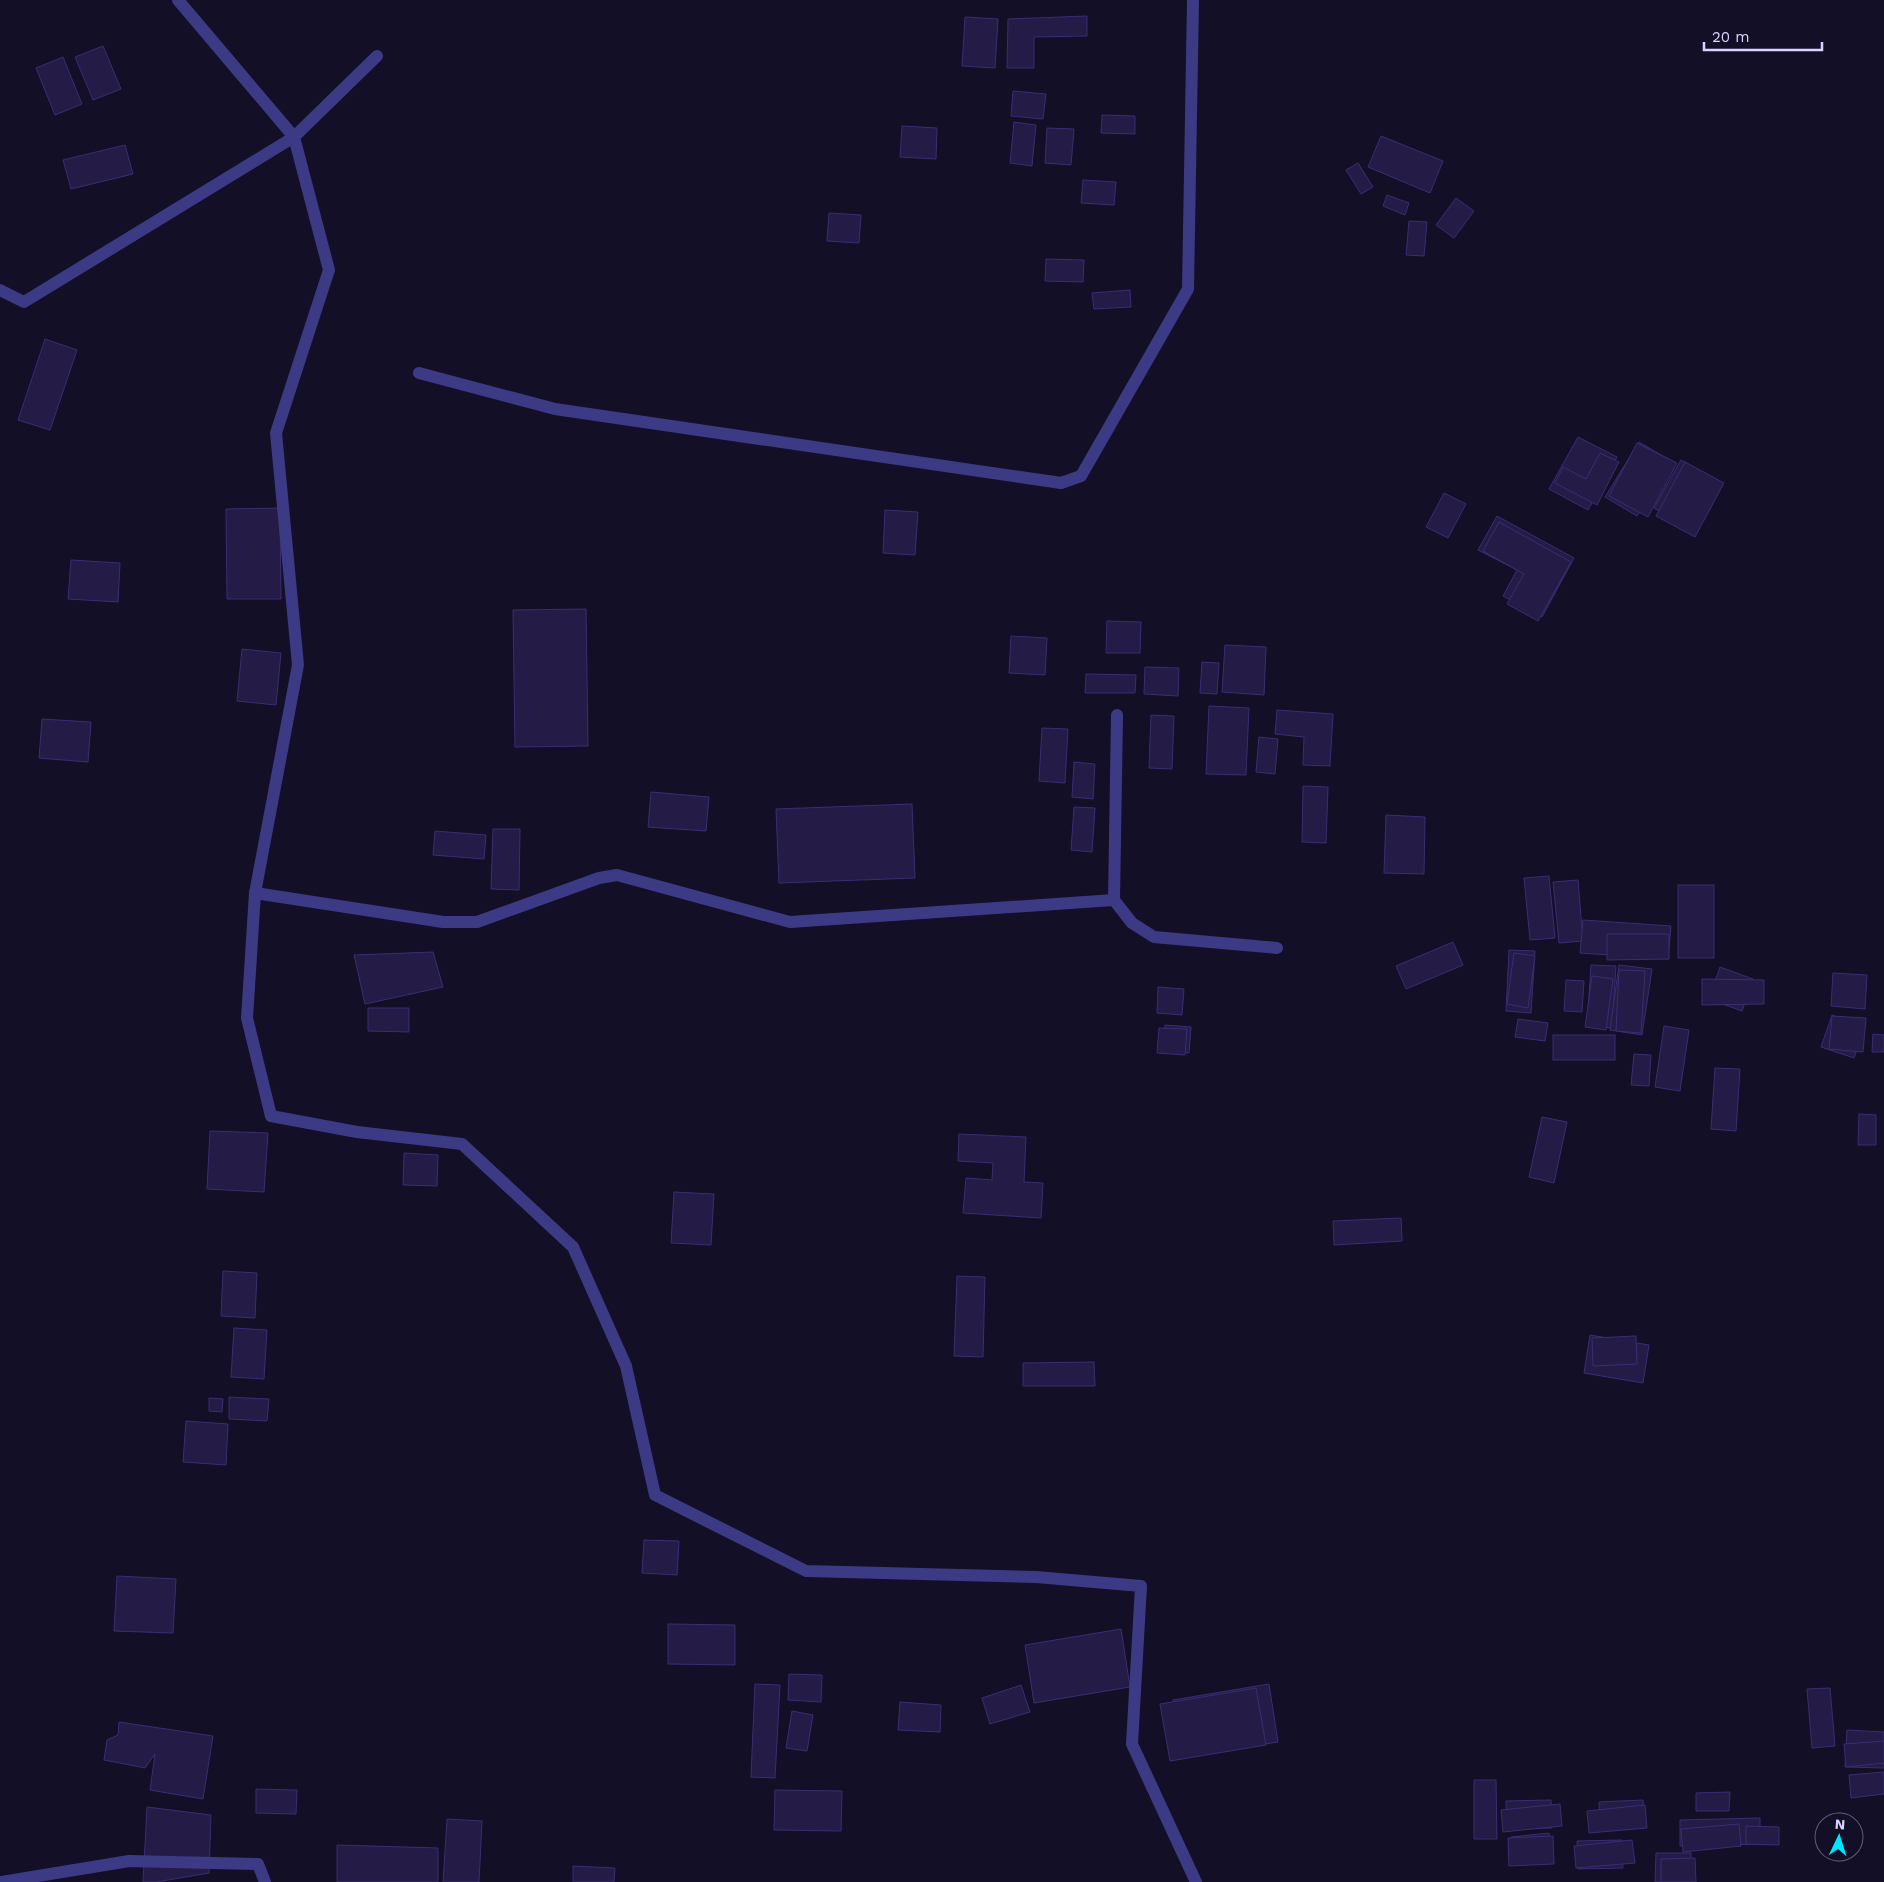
<svg xmlns="http://www.w3.org/2000/svg" width="1884" height="1882" viewBox="0 0 1884 1882" font-family="'Work Sans',sans-serif">
<rect width="100%" height="100%" fill="#130f26"/>
<g fill="#241b47" stroke="#3b2d73">
<path d="M1087,16V36L1034,37V68H1007L1008,19Z"/>
<path d="M965,17L998,19L995,68L962,66Z"/>
<path d="M103,46L121,89L93,100L75,57Z"/>
<path d="M63,57L82,104L55,115L36,68Z"/>
<path d="M1013,91L1046,94L1043,119L1011,116Z"/>
<path d="M1102,115L1135,116V134L1101,133Z"/>
<path d="M1014,122L1036,125L1032,166L1010,163Z"/>
<path d="M902,126L937,128L936,159L900,157Z"/>
<path d="M1047,128L1074,129L1071,165L1045,163Z"/>
<path d="M1381,136L1443,161L1430,193L1368,167Z"/>
<path d="M125,145L133,174L71,189L63,160Z"/>
<path d="M1358,163L1373,187L1361,194L1346,170Z"/>
<path d="M1083,180L1116,182L1114,205L1081,203Z"/>
<path d="M1387,195L1409,203L1405,215L1383,206Z"/>
<path d="M1456,198L1474,211L1454,238L1436,225Z"/>
<path d="M829,213L861,215L859,243L827,241Z"/>
<path d="M1409,221L1427,222L1424,256L1406,255Z"/>
<path d="M1046,259L1084,260L1083,282L1045,281Z"/>
<path d="M1130,290L1131,307L1094,309L1092,293Z"/>
<path d="M45,339L77,350L50,430L18,420Z"/>
<path d="M1578,437L1617,457L1588,510L1549,489Z"/>
<path d="M1639,442L1671,461L1637,516L1605,497Z"/>
<path d="M1637,443L1677,463L1648,517L1609,496Z"/>
<path d="M1600,453L1619,462L1597,505L1555,483L1563,467L1586,479Z"/>
<path d="M1681,460L1720,482L1693,531L1654,508Z"/>
<path d="M1685,462L1724,483L1695,537L1656,516Z"/>
<path d="M1444,493L1466,504L1448,538L1426,527Z"/>
<path d="M280,508L281,599H227L226,509Z"/>
<path d="M885,510L918,512L915,555L883,553Z"/>
<path d="M1497,516L1574,558L1542,617L1503,596L1517,570L1478,550Z"/>
<path d="M1499,522L1571,562L1538,621L1507,604L1524,574L1483,551Z"/>
<path d="M71,560L120,563L118,602L68,599Z"/>
<path d="M586,609L588,746L515,747L513,610Z"/>
<path d="M1107,621L1141,622L1140,653H1106Z"/>
<path d="M1011,636L1047,638L1045,675L1009,673Z"/>
<path d="M1225,645L1266,647L1264,695L1222,692Z"/>
<path d="M242,649L281,653L276,705L237,701Z"/>
<path d="M1202,662L1219,663L1217,694L1200,693Z"/>
<path d="M1145,667L1179,668L1178,696L1144,694Z"/>
<path d="M1086,674L1136,675L1135,693H1085Z"/>
<path d="M1209,706L1249,708L1246,775L1206,774Z"/>
<path d="M1277,710L1333,714L1330,766L1303,765L1304,737L1275,734Z"/>
<path d="M1151,715L1174,716L1172,769L1149,768Z"/>
<path d="M42,719L91,722L88,762L39,758Z"/>
<path d="M1042,728L1068,729L1065,783L1039,781Z"/>
<path d="M1259,737L1278,739L1275,774L1256,772Z"/>
<path d="M1074,762L1095,764L1093,799L1072,797Z"/>
<path d="M1303,786L1328,787L1326,843L1302,842Z"/>
<path d="M651,792L709,797L706,831L648,827Z"/>
<path d="M912,804L915,878L779,883L776,809Z"/>
<path d="M1074,807L1095,808L1092,852L1071,850Z"/>
<path d="M1386,815L1425,817L1424,874L1384,873Z"/>
<path d="M493,829H520L519,890L491,889Z"/>
<path d="M435,831L486,835L484,859L433,855Z"/>
<path d="M1549,876L1555,938L1530,940L1524,878Z"/>
<path d="M1578,880L1583,941L1559,943L1553,882Z"/>
<rect x="1678" y="885" width="36" height="73"/>
<path d="M1583,920L1671,926L1668,959L1580,953Z"/>
<path d="M1607,934H1669V959L1607,960Z"/>
<path d="M1453,942L1463,965L1406,989L1396,966Z"/>
<path d="M1509,950L1535,951L1531,1013L1506,1011Z"/>
<path d="M433,952L443,987L365,1004L354,955Z"/>
<path d="M1514,953L1535,956L1528,1008L1507,1004Z"/>
<path d="M1591,965L1616,966L1612,1028L1587,1026Z"/>
<path d="M1619,965L1652,969L1642,1035L1610,1030Z"/>
<path d="M1720,967L1753,979L1742,1011L1709,999Z"/>
<path d="M1619,970L1645,971L1641,1033L1616,1031Z"/>
<path d="M1833,973L1867,975L1865,1009L1831,1006Z"/>
<path d="M1592,976L1613,979L1606,1030L1585,1027Z"/>
<path d="M1702,979L1764,980V1004L1702,1005Z"/>
<path d="M1566,980L1584,981L1582,1012L1564,1011Z"/>
<path d="M1158,987L1184,989L1182,1015L1157,1013Z"/>
<path d="M368,1008H409V1032L368,1031Z"/>
<path d="M1832,1015L1865,1027L1854,1058L1821,1047Z"/>
<path d="M1832,1016L1866,1018L1863,1052L1829,1049Z"/>
<path d="M1518,1019L1548,1023L1545,1041L1515,1037Z"/>
<path d="M1165,1025L1191,1027L1189,1053L1164,1051Z"/>
<path d="M1664,1026L1689,1030L1680,1091L1655,1087Z"/>
<path d="M1159,1028L1187,1029L1185,1055L1157,1053Z"/>
<path d="M1873,1034L1884,1035V1052H1872Z"/>
<rect x="1553" y="1035" width="62" height="25"/>
<path d="M1634,1054L1651,1055L1649,1086L1631,1085Z"/>
<path d="M1715,1068L1740,1069L1736,1131L1711,1129Z"/>
<path d="M1859,1114L1876,1115V1145H1858Z"/>
<path d="M1542,1117L1567,1122L1554,1183L1529,1177Z"/>
<path d="M210,1131L268,1133L264,1192L207,1189Z"/>
<path d="M959,1134L1026,1137L1024,1182L1043,1183L1041,1218L963,1213L966,1178L992,1180L993,1163L958,1161Z"/>
<path d="M404,1153L438,1155L437,1186L403,1185Z"/>
<path d="M674,1192L714,1194L711,1245L671,1243Z"/>
<path d="M1401,1218L1402,1241L1334,1245L1333,1221Z"/>
<path d="M223,1271L257,1273L255,1318L221,1316Z"/>
<path d="M957,1276L985,1277L983,1357L954,1356Z"/>
<path d="M234,1328L267,1330L264,1379L231,1377Z"/>
<path d="M1590,1335L1649,1345L1643,1383L1584,1373Z"/>
<path d="M1636,1336L1637,1364L1593,1366L1592,1338Z"/>
<path d="M1094,1362L1095,1386H1023V1363Z"/>
<path d="M229,1397L269,1399L267,1421L229,1419Z"/>
<path d="M209,1398L223,1399L222,1412L209,1411Z"/>
<path d="M186,1421L228,1424L226,1465L183,1462Z"/>
<path d="M644,1540L679,1541L677,1575L642,1573Z"/>
<path d="M117,1576L176,1579L173,1633L114,1631Z"/>
<path d="M668,1624L735,1625V1665L668,1664Z"/>
<path d="M1121,1629L1130,1687L1034,1703L1025,1645Z"/>
<path d="M789,1674L822,1675L821,1702L788,1700Z"/>
<path d="M755,1684L780,1685L775,1778L751,1777Z"/>
<path d="M1269,1684L1278,1742L1182,1757L1173,1700Z"/>
<path d="M1021,1685L1030,1712L990,1724L982,1698Z"/>
<path d="M1256,1688L1266,1745L1170,1761L1160,1704Z"/>
<path d="M1830,1688L1835,1746L1812,1748L1807,1689Z"/>
<path d="M900,1702L941,1705L940,1732L898,1730Z"/>
<path d="M792,1711L813,1715L807,1751L786,1748Z"/>
<path d="M119,1722L213,1736L203,1799L150,1790L155,1754L145,1768L104,1760L107,1740L118,1735Z"/>
<path d="M1847,1730L1884,1732V1768L1845,1767Z"/>
<path d="M1884,1741V1763L1846,1767L1844,1744Z"/>
<path d="M1884,1772V1794L1851,1798L1849,1775Z"/>
<path d="M1474,1780H1496L1497,1839H1474Z"/>
<path d="M256,1789L297,1790L296,1814L256,1813Z"/>
<path d="M775,1790L842,1791L841,1831L774,1830Z"/>
<path d="M1730,1792L1729,1811H1696V1793Z"/>
<path d="M1551,1800L1552,1828L1507,1829L1506,1801Z"/>
<path d="M1643,1800L1644,1828L1600,1830L1599,1802Z"/>
<path d="M1560,1804L1562,1826L1503,1832L1501,1810Z"/>
<path d="M1645,1805L1647,1828L1589,1833L1587,1811Z"/>
<path d="M147,1807L211,1815L209,1873L156,1882H143Z"/>
<path d="M1760,1818V1844L1680,1846V1820Z"/>
<path d="M447,1819L482,1821L479,1882H443Z"/>
<path d="M1739,1824L1741,1846L1683,1852L1681,1829Z"/>
<path d="M1746,1826L1779,1827V1845L1746,1844Z"/>
<path d="M1549,1833L1551,1853L1513,1856L1511,1837Z"/>
<path d="M1553,1836L1554,1864L1509,1866L1508,1838Z"/>
<path d="M1622,1840L1623,1868L1578,1869L1577,1841Z"/>
<path d="M1632,1840L1635,1863L1576,1868L1574,1846Z"/>
<path d="M337,1845L438,1848V1882H337Z"/>
<path d="M1656,1853H1691V1882H1655Z"/>
<path d="M1695,1858L1696,1882H1661V1859Z"/>
<path d="M573,1866L615,1868L614,1882H573Z"/>
</g>
<g fill="none" stroke-linecap="round" stroke-linejoin="round">
<g stroke="#3d3a85" stroke-width="12">
<path d="M178,0L294,137L329,270L276,433L298,665L255,893L443,922H477L599,878L617,875L790,922L1114,900"/>
<path d="M0,290L24,302L294,137L377,56"/>
<path d="M419,373L555,409L1061,483L1081,476L1188,289L1193,0"/>
<path d="M1117,715L1114,900L1132,923L1154,937L1277,948"/>
<path d="M255,893L247,1018L271,1116L357,1132L462,1144L573,1247L626,1366L655,1495L806,1571L1036,1577L1141,1586L1132,1744L1196,1882"/>
<path d="M2,1882L129,1861L258,1864L265,1882"/>
</g>
</g>
<g transform="translate(1839 1837) rotate(4)"><circle r="24" fill="#130f26" stroke="#625e7d"/>
<path d="M0-4L9 19L0 12L-9 19Z" fill="#00e5ff"/>
<text y="-8" font-size="14" font-weight="bold" text-anchor="middle" fill="#d9d4ff">N</text>
</g>
<path d="M1704 42v8h118v-8" fill="none" stroke="#d9d4ff" stroke-width="2.5"/>
<text x="1712" y="42" font-size="15" fill="#d9d4ff" stroke="#130f26" stroke-width="4" paint-order="stroke">20 m</text>
</svg>
